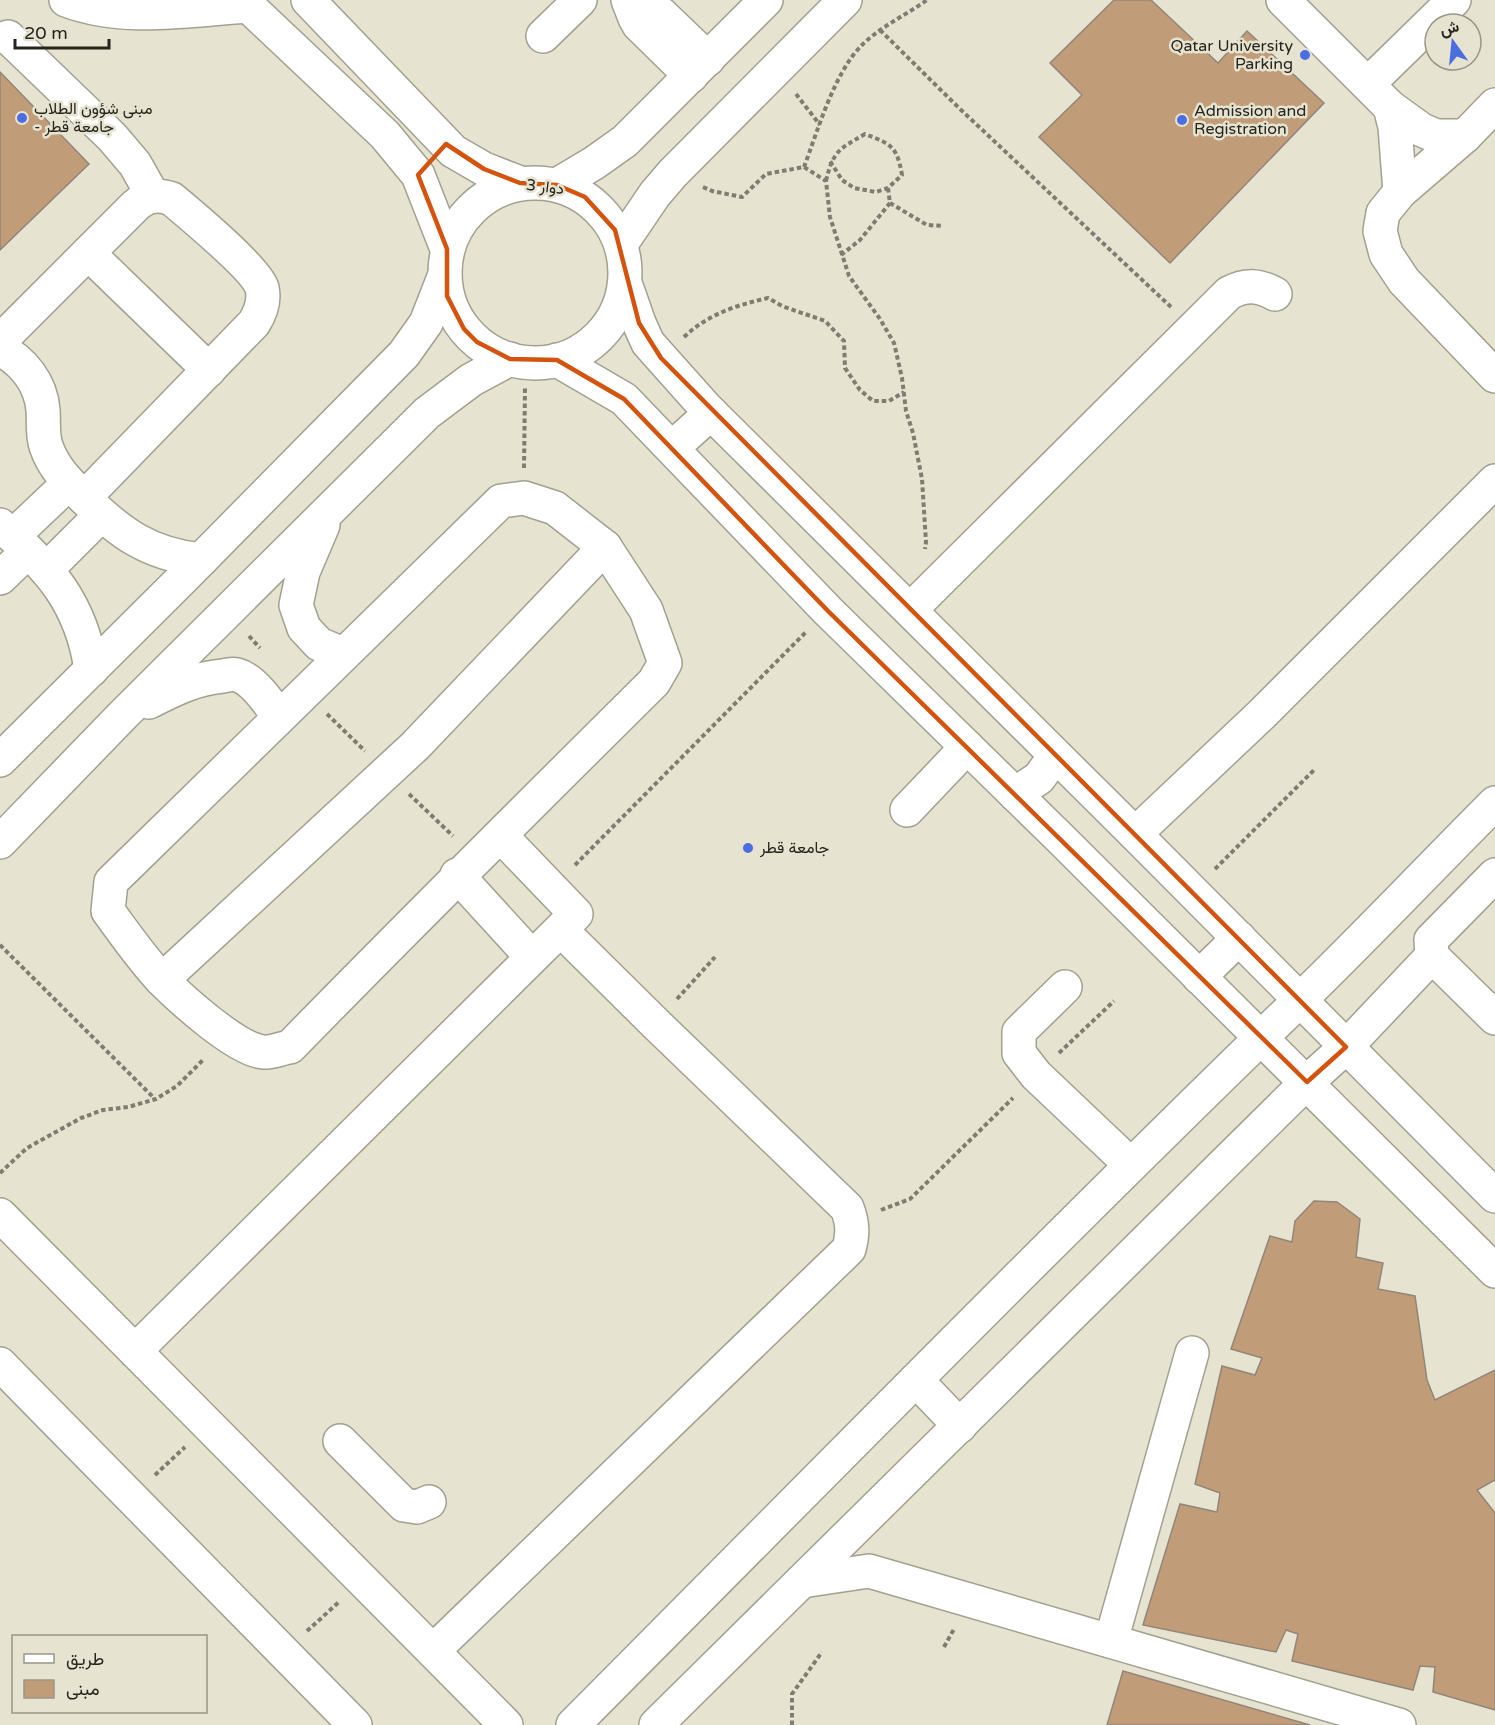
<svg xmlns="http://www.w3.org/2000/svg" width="1495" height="1725" viewBox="0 0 1495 1725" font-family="'Varela Round',Vazirmatn,sans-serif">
<rect width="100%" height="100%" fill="#e6e3d1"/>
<g fill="#c19c78" stroke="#928579" stroke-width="1.5">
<path d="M1114,0H1151L1218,63L1247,31L1324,103L1170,263L1039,137L1082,95L1050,63Z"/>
<path d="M0,72L89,164L0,250Z"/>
<path d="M1314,1201L1337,1202L1360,1219L1356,1257L1383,1263L1378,1289L1415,1296L1427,1380L1435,1400L1495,1370V1480L1477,1490L1495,1513V1710L1433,1692L1435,1667L1420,1666L1413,1690L1292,1661L1298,1634L1286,1630L1276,1652L1143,1625L1180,1504L1217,1512L1220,1493L1195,1484L1222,1366L1255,1375L1262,1358L1231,1349L1270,1236L1292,1242L1295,1221Z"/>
<path d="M1123,1671L1310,1725H1107Z"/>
</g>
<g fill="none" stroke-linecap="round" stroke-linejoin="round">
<g stroke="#a2a08f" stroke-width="36">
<g id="minor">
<path d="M66,0C124,22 188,10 248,6"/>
<path d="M242,0L385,135L418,175L447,249"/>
<path d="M308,0L453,151L484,169L520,183"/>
<path d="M628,0L635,18L639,25L691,76"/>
<path d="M1283,0L1390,107L1395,127L1400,192"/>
<path d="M650,7L661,14L708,59"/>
<path d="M543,36L580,0"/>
<path d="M8,37L112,137L135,164L153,196"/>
<path d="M1368,84L1454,0"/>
<path d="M1495,105L1465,136L1400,192L1383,213L1380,231L1386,254L1404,281L1495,376"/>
<path d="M1390,107L1422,130L1436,136H1465"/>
<circle cx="535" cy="273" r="90"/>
<path d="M557,185L594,163L625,141L766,0"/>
<path d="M621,244L655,194L673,173L845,0"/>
<path d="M88,253L209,370"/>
<path d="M625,283L639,323L648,343L706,408L1135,834L1495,1196"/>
<path d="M0,341L135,206C147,195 158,194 172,199C191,215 256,269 262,288C265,301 261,312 254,323L84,498"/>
<path d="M0,349C23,361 41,383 43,410C44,422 42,434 46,446C53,467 67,481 83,497C120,533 148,554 201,560"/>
<path d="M557,360L624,399L828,611L1061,839L1495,1271"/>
<path d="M672,448L711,413"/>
<path d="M524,498L555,508L605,547L646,610L665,663L654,682C532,803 410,924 290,1047C282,1048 271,1053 263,1052C236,1049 182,1000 162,980C142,959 125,934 108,911L111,882L501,501Z"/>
<path d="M0,525C49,567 82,604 91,670"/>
<path d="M323,525L303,572L296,605L304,628L319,644L343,654"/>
<path d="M13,536L69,483"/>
<path d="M46,570L101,515"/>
<path d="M0,578L28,551"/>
<path d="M910,610L1229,293C1246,284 1259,285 1275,294"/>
<path d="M149,702C173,690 196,678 223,676C227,675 233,674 237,675C253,679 270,704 279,717"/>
<path d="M0,760L186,575L404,354L426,323L444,277"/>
<path d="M1015,794L1039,778L1055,756"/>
<path d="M907,810L967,747"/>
<path d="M1135,834L1261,715L1495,481"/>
<path d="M0,842L123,715L427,413L471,380L510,359"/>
<path d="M457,875L531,956"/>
<path d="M1432,956L1431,940L1495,875"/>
<path d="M1199,977L1239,938"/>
<path d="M162,980L415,746L605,547"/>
<path d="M1065,987L1019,1032V1053L1036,1075L1131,1165"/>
<path d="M0,1215L506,1725"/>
<path d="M135,1351L576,914L501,836"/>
<path d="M0,1364L355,1725"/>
<path d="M916,1380L960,1426"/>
<path d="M340,1441L404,1505L417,1507L429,1502"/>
<path d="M802,1581L869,1571L1399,1725"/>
<path d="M1111,1641L1192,1353"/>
<path d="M433,1651L849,1249C853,1234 853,1223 847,1208L655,1023L561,930"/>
<path d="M573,1725C815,1482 1055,1237 1301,999C1367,935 1430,868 1495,803"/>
<path d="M656,1725L1307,1082L1346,1047L1432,956L1495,1018"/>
</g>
</g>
<g stroke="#7f7d71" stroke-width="4" stroke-dasharray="4.5 3" stroke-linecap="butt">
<path d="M880,30L960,109L1171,307"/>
<path d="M796,94L820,125"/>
<path d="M804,167C818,130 834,73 862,45C880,27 906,15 927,0"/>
<path d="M826,181C833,151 839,149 865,134C891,144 897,146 902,175L888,188L876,192L854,188L842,180L830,161"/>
<path d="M703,187L712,191L742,197L766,174L804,167L826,181L830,217L849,276L880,319L894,343L902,378L906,411L913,433L922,479L926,542L925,549"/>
<path d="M888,188L890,203L927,225L943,226"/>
<path d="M841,255L860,240L890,203"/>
<path d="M684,337C707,315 736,305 768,298L782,306L825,321L844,341L845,368L860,390L873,401H889L904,392"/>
<path d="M524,468L525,388"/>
<path d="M249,636L260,648"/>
<path d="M327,714L365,751"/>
<path d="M409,794L453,836"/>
<path d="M575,865L806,632"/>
<path d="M1215,869L1314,770"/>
<path d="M0,945L155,1099"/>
<path d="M677,999L715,957"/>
<path d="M1059,1053L1114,1001"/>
<path d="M0,1173L27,1148L81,1118L103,1110L128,1107L156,1099L177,1086L204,1059"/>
<path d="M881,1210L910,1199L1013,1098"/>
<path d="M155,1475L185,1447"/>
<path d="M307,1631L339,1602"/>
<path d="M944,1647L954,1629"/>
<path d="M792,1725V1694L822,1652"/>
</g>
<use href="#minor" stroke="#fff" stroke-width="33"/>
</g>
<path fill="none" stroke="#d4540e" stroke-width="4.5" stroke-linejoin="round" d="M446,144L484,169L520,183L557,185L585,197L615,230L639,323L661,358L1346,1047L1307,1082L828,611L624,399L557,360L510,359L477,342L464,329L447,296V249L418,175Z"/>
<g fill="#4a6ee1" stroke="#e6e3d1" stroke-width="2">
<circle cx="1305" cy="55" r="6"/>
<circle cx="22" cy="118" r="6"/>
<circle cx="1182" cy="120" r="6"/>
<circle cx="748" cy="848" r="6"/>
</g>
<g text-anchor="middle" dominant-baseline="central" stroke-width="5" stroke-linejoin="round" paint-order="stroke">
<g font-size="16" fill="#25241d" stroke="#e6e3d1" text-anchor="start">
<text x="1293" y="46" text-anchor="end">Qatar University<tspan x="1293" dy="18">Parking</tspan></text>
<text x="34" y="109">مبنى شؤون الطلاب<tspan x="34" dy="18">- جامعة قطر</tspan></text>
<text x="1194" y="111">Admission and<tspan x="1194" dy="18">Registration</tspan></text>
<text x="760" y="848">جامعة قطر</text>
</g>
<g font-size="16" fill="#25241d" stroke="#e6e3d1">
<text transform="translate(545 187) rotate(7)">دوار 3</text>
</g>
</g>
<rect x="12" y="1635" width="195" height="78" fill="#e6e3d1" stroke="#999789" stroke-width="1.5"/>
<rect x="24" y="1654" width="30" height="9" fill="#ffffff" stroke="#999789" stroke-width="1.5"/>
<text x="66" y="1665" font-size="18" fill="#25241d">طريق</text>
<rect x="24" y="1680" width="30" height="18" fill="#c19c78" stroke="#999789" stroke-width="1.5"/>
<text x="66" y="1695" font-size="18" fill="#25241d">مبنى</text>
<g transform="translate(1453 42) rotate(345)"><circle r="28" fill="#e6e3d1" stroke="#999789" stroke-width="1.5"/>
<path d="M0-4.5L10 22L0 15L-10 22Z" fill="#4a6ee1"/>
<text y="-9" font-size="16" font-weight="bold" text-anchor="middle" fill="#25241d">ش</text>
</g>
<path d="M15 39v9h94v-9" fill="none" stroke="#25241d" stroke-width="3"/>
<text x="24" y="39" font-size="18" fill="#25241d" stroke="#e6e3d1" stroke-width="4.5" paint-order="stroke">20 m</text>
</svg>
